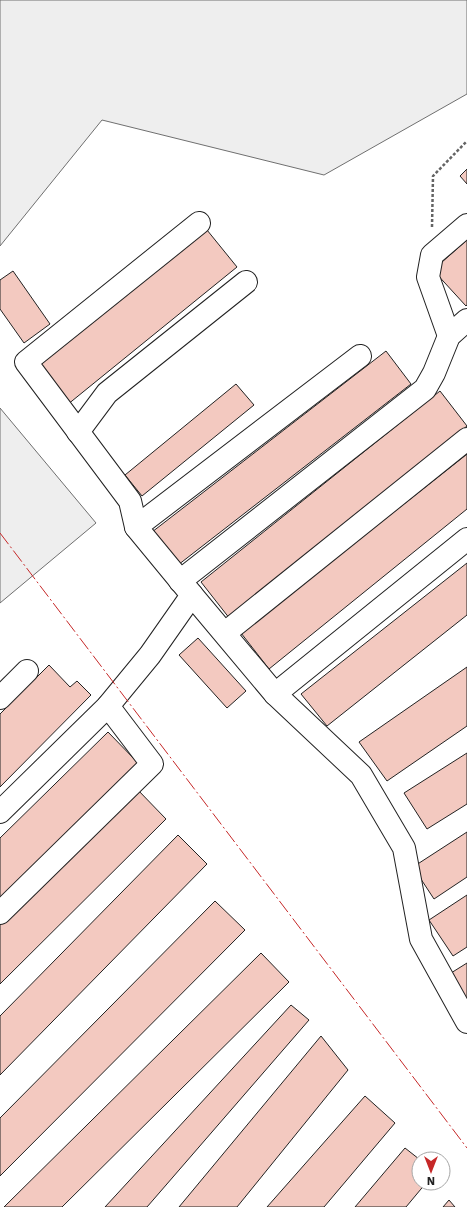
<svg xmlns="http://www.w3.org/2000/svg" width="467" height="1207" viewBox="0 0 467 1207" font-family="'Work Sans',sans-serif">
<rect width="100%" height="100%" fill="#fff"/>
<g fill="#eee" stroke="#6f6f6f">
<path d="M0,0H467V94L324,175L102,120L0,246Z"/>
<path d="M0,408L96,523L0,603Z"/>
</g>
<g fill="#f3c9c0" stroke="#222">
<path d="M467,169V184L460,176Z"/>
<path d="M207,230L237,267L67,405L36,367Z"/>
<path d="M467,240V305L466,306L433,270Z"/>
<path d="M13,271L50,324L24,343L0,309V280Z"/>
<path d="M386,351L411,384L178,565L152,532Z"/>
<path d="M236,384L254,405L142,496L125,475Z"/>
<path d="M440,391L467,426L230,619L201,582Z"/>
<path d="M467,454V509L269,669L241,633Z"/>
<path d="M467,563V615L327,726L301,694Z"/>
<path d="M198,638L246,691L227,708L179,655Z"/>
<path d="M49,665L70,687L77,681L91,695L0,787V714Z"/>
<path d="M467,667V726L387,781L359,742Z"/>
<path d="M108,732L141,766L0,903V838Z"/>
<path d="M467,753V804L427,829L404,793Z"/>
<path d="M136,788L166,819L0,984V923Z"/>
<path d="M467,832V877L434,899L413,867Z"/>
<path d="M178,835L207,864L0,1075V1016Z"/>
<path d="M467,895V947L453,956L429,920Z"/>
<path d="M215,901L245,930L0,1176V1118Z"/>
<path d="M261,953L289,982L62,1207H4Z"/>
<path d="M467,963V1003L451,973Z"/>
<path d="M291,1005L309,1020L147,1207H105Z"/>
<path d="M321,1036L348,1070L237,1207H179Z"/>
<path d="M365,1096L395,1123L324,1207H267Z"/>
<path d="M405,1148L419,1159V1183H426L406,1207H355Z"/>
<path d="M449,1200L455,1207H443Z"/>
</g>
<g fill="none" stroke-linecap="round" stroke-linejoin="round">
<g stroke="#222" stroke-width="24">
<g id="minor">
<path d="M449,336L428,277L432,255L467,225"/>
<path d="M78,432L107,393L246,282"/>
<path d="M136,527L360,356"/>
<path d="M180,581L425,389L434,373L449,336L467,320"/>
<path d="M192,595L275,694L361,775L404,848L421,939L467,1022"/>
<path d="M225,633L467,439"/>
<path d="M275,694L467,539"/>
<path d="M0,698L27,671"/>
<path d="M108,706L150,655L192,595L136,527L130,501L26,362L199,223"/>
<path d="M0,812L108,706L152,764L0,913"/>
</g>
</g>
<path stroke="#646464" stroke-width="2.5" stroke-dasharray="3 2" stroke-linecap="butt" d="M432,227L433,176L467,141"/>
<use href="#minor" stroke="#fff" stroke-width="22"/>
<path stroke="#c62828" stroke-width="1" stroke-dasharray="14 3 2 3" stroke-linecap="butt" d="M0,533L467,1148"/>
</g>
<g transform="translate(431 1171) rotate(180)"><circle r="19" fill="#ffffff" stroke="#a7a7a7"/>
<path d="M0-3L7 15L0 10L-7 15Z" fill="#c62828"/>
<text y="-6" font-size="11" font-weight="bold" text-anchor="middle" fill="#222222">N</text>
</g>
</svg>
